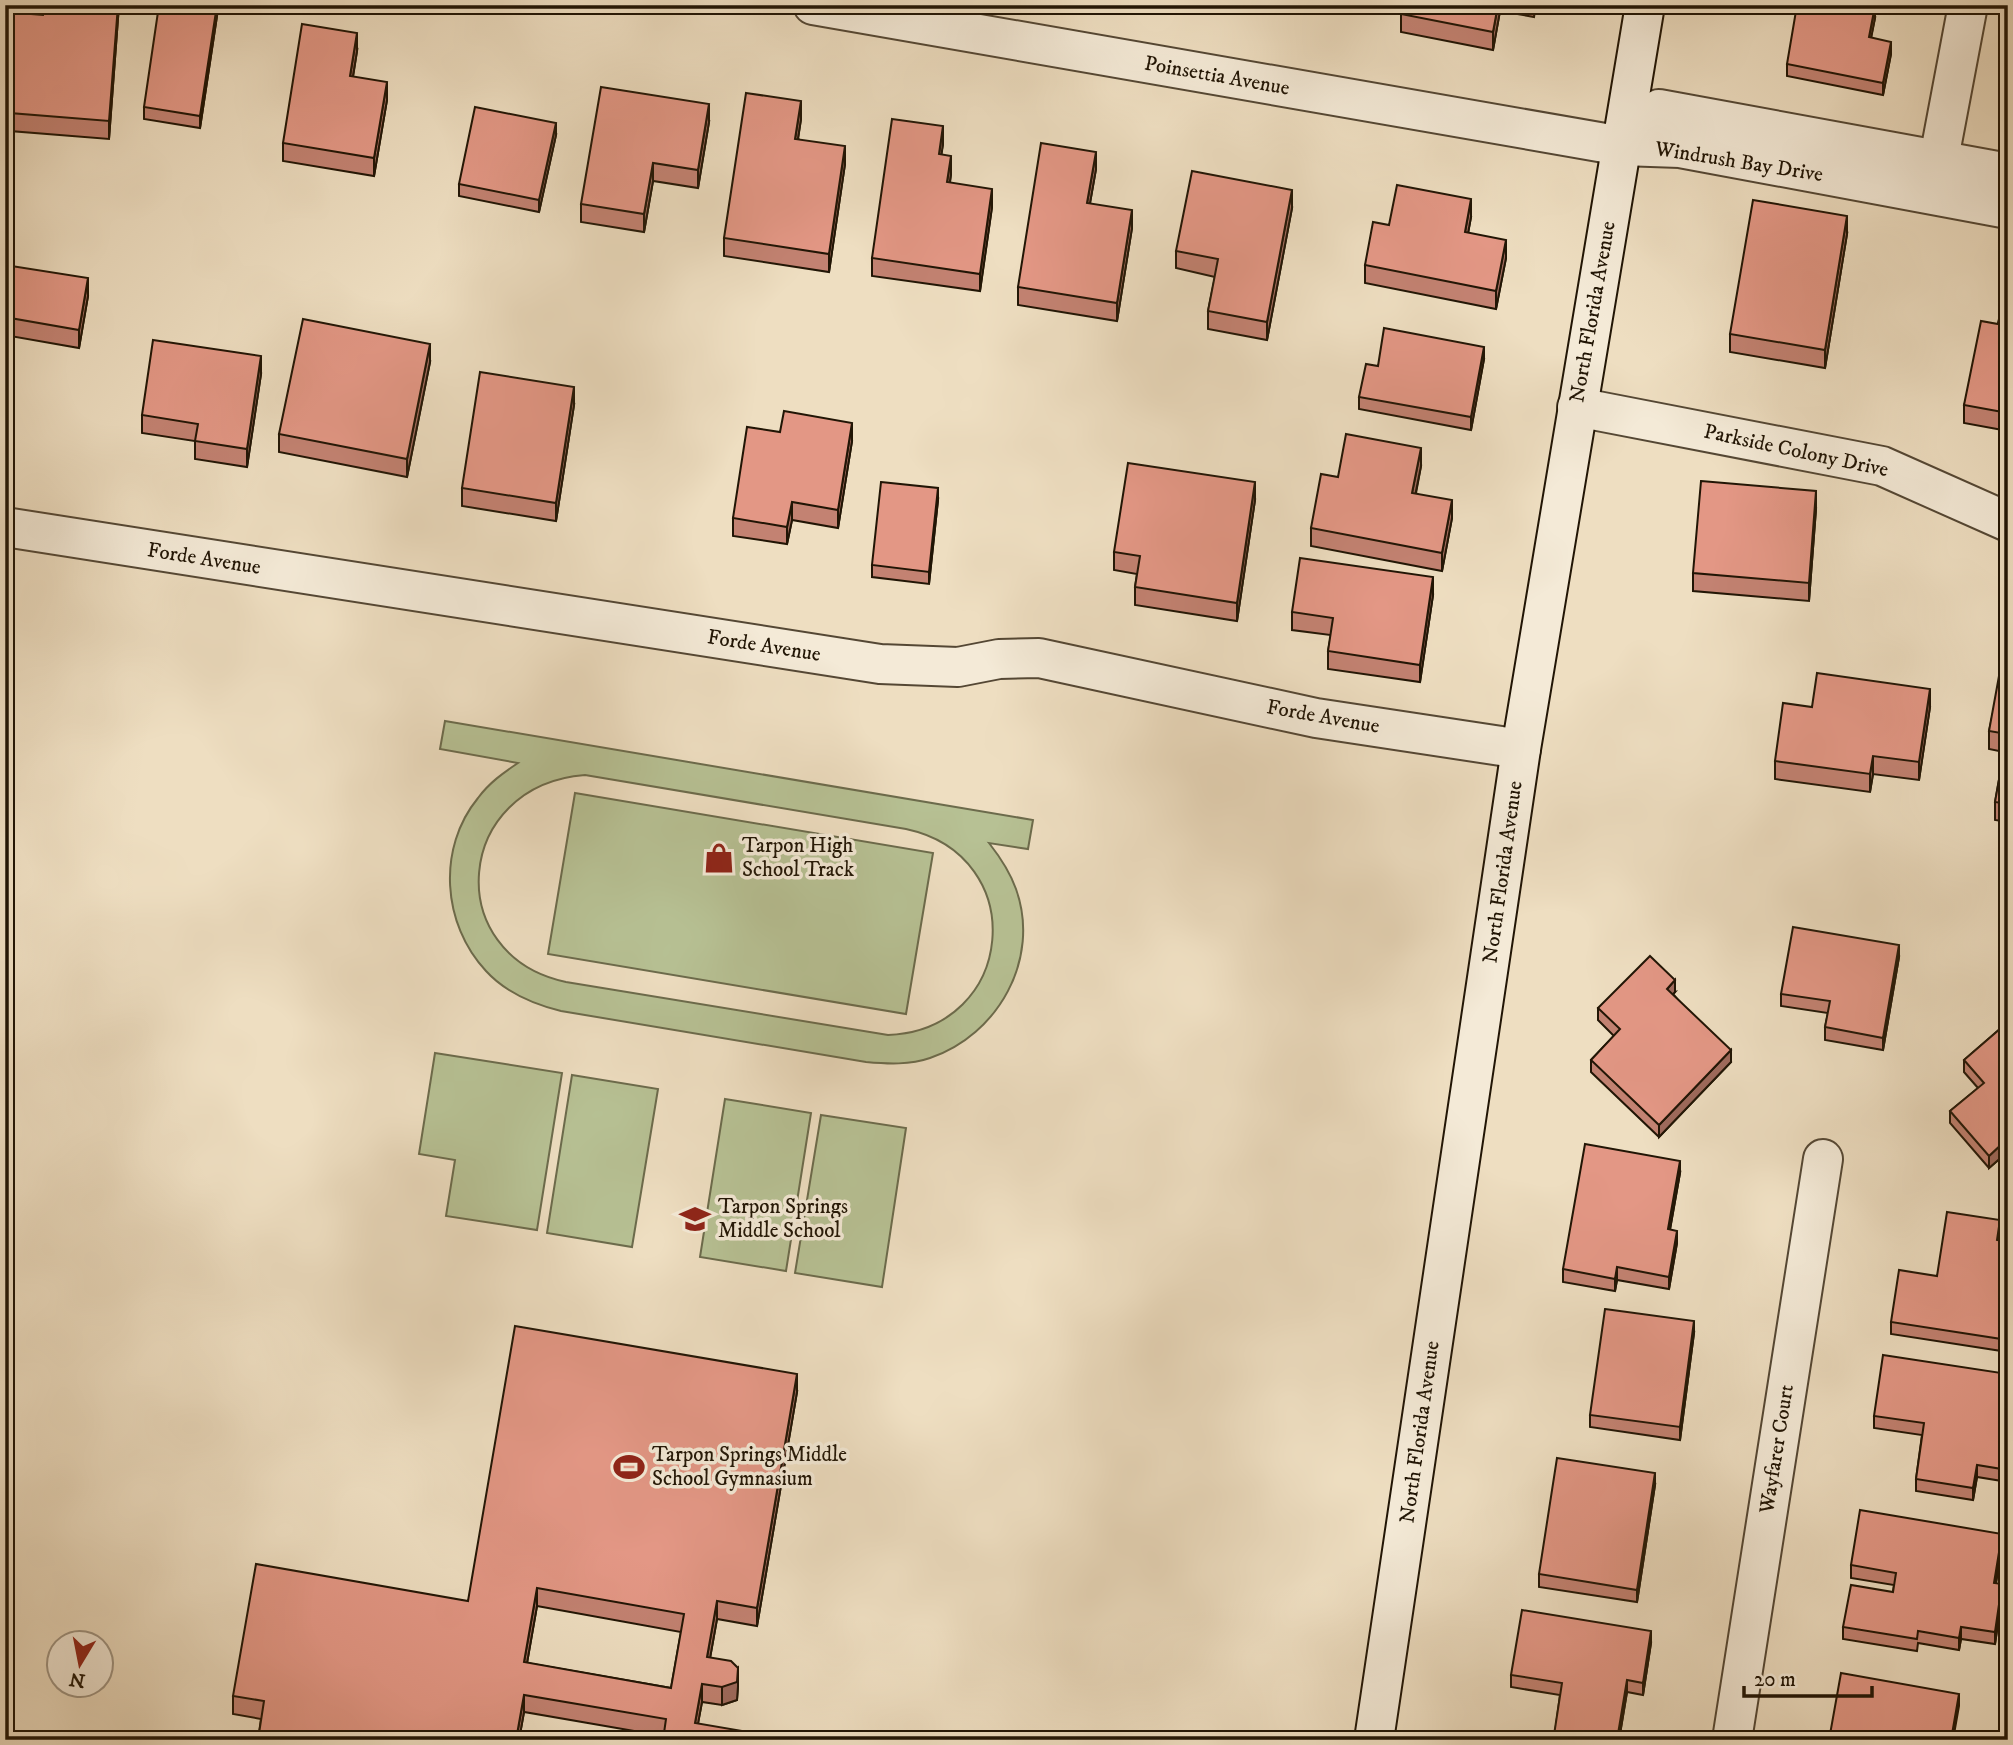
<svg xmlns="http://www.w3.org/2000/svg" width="2013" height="1745" viewBox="0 0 2013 1745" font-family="'IM FELL DW Pica',serif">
<rect width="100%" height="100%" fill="#eedec1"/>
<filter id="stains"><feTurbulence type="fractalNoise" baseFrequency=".00286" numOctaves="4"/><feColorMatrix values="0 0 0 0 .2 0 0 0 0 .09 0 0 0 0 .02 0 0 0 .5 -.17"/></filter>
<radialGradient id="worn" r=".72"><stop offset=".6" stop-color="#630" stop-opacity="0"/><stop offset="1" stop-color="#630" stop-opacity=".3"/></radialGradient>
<g fill="#b7c194" stroke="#6c6b4c" stroke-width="2" fill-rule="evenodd">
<path d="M445,721L1033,820L1028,849L989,843C1000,857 1010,872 1016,889C1041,959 998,1035 930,1058C910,1065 888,1064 866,1062L561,1011C533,1004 506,993 486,971C442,924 437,848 478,798C489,783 503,773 518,763L440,749ZM585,775L906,829C1032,856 1016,1030 888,1035L566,982C440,955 454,785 585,775Z"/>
<path d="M575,793L933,853L906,1014L548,954Z"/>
<path d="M435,1053L562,1073L537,1230L446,1216L455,1160L419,1154Z"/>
<path d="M572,1075L658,1089L632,1247L547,1233Z"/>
<path d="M725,1099L811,1113L786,1271L700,1257Z"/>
<path d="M821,1115L906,1128L882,1287L795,1273Z"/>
</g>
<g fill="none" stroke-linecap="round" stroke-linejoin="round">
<g stroke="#544734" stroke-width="42">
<g id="street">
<path d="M813,5L1622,146L1680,148L2008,209"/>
<path d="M1622,146L1659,109L2008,173"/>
<path d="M1934,185L1968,5"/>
<path d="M1577,407L1882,466L2008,522"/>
<path d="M5,527L880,664L958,667L999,659L1039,658L1316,718L1521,749"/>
<path d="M1732,1740L1823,1159"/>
</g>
</g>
<g stroke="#211505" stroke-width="42">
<path id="secondary" d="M1374,1740L1521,749L1645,5"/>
</g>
<use href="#street" stroke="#f4ead7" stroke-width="38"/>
<use href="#secondary" stroke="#f4ead7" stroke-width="38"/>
</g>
<g fill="#c38272" stroke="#211505" stroke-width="2" fill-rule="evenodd">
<path d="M44,5H119L109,139L10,131L11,106L5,105V12L43,15Z"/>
<path d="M1402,5H1536L1534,17L1500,11L1493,50L1401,32V14Z"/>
<path d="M217,16L200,128L144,119V107Z"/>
<path d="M1875,18L1871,37L1891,54L1883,95L1787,76V64Z"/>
<path d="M357,51L353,77L387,100L374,176L283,161V143Z"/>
<path d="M801,119L798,139L845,164L829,272L724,256V238Z"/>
<path d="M709,122L698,188L653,181L644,232L581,222V204Z"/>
<path d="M556,135L539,212L459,196V184Z"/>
<path d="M943,144L941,155L951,174L950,183L992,207L980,291L872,276V258Z"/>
<path d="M1096,169L1090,203L1132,228L1117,321L1018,305V287Z"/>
<path d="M1292,208L1267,340L1208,329V311L1215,277L1176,268V251Z"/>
<path d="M1471,217L1468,233L1506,258L1496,309L1365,283V265L1389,225Z"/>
<path d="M1847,234L1825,368L1730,352V334Z"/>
<path d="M5,265L88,296L79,348L10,336Z"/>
<path d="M2008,284V431L1964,423V405L1998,324Z"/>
<path d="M1484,359L1471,430L1359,409V397L1378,366Z"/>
<path d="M430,362L407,477L279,452V434Z"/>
<path d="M261,374L247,467L195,459V441L142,433V415Z"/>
<path d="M574,405L556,521L462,506V488Z"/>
<path d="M780,432L852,441L838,528L792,520L787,544L733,536V518Z"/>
<path d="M1421,466L1416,493L1452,518L1442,571L1311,546V528L1338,477Z"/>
<path d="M938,500L929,584L872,577V565Z"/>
<path d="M1255,500L1237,621L1135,605V587L1137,574L1114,570V552Z"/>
<path d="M1816,509L1809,601L1693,591V573Z"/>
<path d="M1433,595L1420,682L1328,669V651L1331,635L1292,630V612Z"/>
<path d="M2008,644V822L1995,820V802L2004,752L1989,749V731Z"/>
<path d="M1812,707H1930L1919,780L1873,774L1870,792L1775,779V761Z"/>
<path d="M1899,957L1883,1050L1825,1040V1027L1828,1013L1781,1006V994Z"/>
<path d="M1675,992L1673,994L1731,1062L1659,1137L1591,1072V1060L1614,1036L1598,1020V1008Z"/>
<path d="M2008,1022V1158L2004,1155L1989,1168L1950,1123V1111L1978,1088L1964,1072V1060Z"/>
<path d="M1680,1173L1670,1229L1677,1243L1669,1289L1617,1280L1615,1291L1563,1282V1269Z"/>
<path d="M2000,1232L1999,1241L2008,1242V1352L1891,1334V1322L1937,1276Z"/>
<path d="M1694,1333L1680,1440L1590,1427V1415Z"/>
<path d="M2008,1374V1482L1977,1477L1973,1500L1916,1491V1479L1922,1435L1874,1428V1416Z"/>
<path d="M797,1392L757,1626L717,1619L710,1658L738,1686L737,1700L722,1705L702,1702L698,1723L663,1736L524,1712L519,1740H258L261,1719L233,1714V1696L468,1601ZM537,1606L681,1632L671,1688L527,1663Z"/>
<path d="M1655,1485L1637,1602L1539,1587V1574Z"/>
<path d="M2002,1546L1996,1583L2002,1596L1995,1644L1961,1639L1959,1650L1918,1643L1917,1651L1843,1639V1627L1893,1592L1894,1585L1851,1578V1565Z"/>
<path d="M1651,1643L1643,1695L1627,1692L1619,1740H1554L1560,1695L1511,1687V1675Z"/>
</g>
<g fill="#9f6a5d" stroke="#211505" stroke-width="2">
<path d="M118,5H119L109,139V121Z"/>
<path d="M217,5V16L200,128V116Z"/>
<path d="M1498,5H1500V11L1493,50V32Z"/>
<path d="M1875,6V18L1869,49V37Z"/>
<path d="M357,33V51L350,94V76Z"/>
<path d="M1891,42V54L1883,95V83Z"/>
<path d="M387,82V100L374,176V158Z"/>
<path d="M801,101V119L795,157V139Z"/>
<path d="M709,104V122L698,188V170Z"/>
<path d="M556,123V135L539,212V200Z"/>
<path d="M943,126V144L939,172V154Z"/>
<path d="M845,146V164L829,272V254Z"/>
<path d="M1096,152V169L1087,220V203Z"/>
<path d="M951,156V174L947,200V182Z"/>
<path d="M653,163V181L644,232V214Z"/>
<path d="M992,189V207L980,291V274Z"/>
<path d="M1292,190V208L1267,340V322Z"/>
<path d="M1471,199V217L1465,250V232Z"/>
<path d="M1132,210V228L1117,321V303Z"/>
<path d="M1847,216V234L1825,368V350Z"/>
<path d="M1506,240V258L1496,309V291Z"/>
<path d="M88,278V296L79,348V330Z"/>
<path d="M10,318V336L5,367V349Z"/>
<path d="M430,344V362L407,477V459Z"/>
<path d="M1484,347V359L1471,430V417Z"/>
<path d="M261,356V374L247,467V449Z"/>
<path d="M574,387V405L556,521V503Z"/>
<path d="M852,423V441L838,528V510Z"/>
<path d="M1421,448V466L1412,511V493Z"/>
<path d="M1255,482V500L1237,621V603Z"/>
<path d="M938,488V500L929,584V572Z"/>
<path d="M1816,491V509L1809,601V583Z"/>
<path d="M1452,500V518L1442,571V553Z"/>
<path d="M792,502V520L787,544V527Z"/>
<path d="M1433,577V595L1420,682V665Z"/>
<path d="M1930,689V707L1919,780V762Z"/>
<path d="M1873,756V774L1870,792V774Z"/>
<path d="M1899,945V957L1883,1050V1038Z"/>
<path d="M1675,980V992L1667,1001V989Z"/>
<path d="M1731,1050V1062L1659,1137V1125Z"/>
<path d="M2004,1142V1155L1989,1168V1156Z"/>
<path d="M1680,1161V1173L1668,1241V1229Z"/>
<path d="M1677,1231V1243L1669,1289V1277Z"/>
<path d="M1617,1267V1280L1615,1291V1279Z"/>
<path d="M1694,1321V1333L1680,1440V1427Z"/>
<path d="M797,1374V1392L757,1626V1608Z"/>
<path d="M1977,1465V1477L1973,1500V1488Z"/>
<path d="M1655,1473V1485L1637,1602V1590Z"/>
<path d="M2002,1534V1546L1994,1595V1583Z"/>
<path d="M2002,1584V1596L1995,1644V1632Z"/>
<path d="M537,1588V1606L524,1680V1662Z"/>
<path d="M717,1601V1619L707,1675V1657Z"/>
<path d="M1961,1627V1639L1959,1650V1638Z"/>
<path d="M1651,1631V1643L1643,1695V1683Z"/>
<path d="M738,1668V1686L737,1700L722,1705V1687Z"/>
<path d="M1627,1680V1692L1619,1740H1617Z"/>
<path d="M702,1684V1702L695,1740V1723Z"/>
<path d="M1959,1694V1706L1953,1740H1951Z"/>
<path d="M524,1695V1712L519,1740H516Z"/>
</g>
<g fill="#e39785" stroke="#211505" stroke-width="2" fill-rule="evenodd">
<path d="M44,5H118L109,121L10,113L12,88L5,87V12L43,15Z"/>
<path d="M159,5H217L200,116L144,107Z"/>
<path d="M1402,5H1498L1493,32L1401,14Z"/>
<path d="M1797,5H1869L1875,6L1869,37L1891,42L1883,83L1787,64Z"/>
<path d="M302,24L357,33L350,76L387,82L374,158L283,143Z"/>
<path d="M601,87L709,104L698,170L653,163L644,214L581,204Z"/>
<path d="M746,93L801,101L795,139L845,146L829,254L724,238Z"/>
<path d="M475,107L556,123L539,200L459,184Z"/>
<path d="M892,119L943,126L939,154L951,156L947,182L992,189L980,274L872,258Z"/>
<path d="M1041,143L1096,152L1087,203L1132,210L1117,303L1018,287Z"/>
<path d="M1192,171L1292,190L1267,322L1208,311L1218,259L1176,251Z"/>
<path d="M1397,185L1471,199L1465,232L1506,240L1496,291L1365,265L1373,222L1389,225Z"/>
<path d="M1753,200L1847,216L1825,350L1730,334Z"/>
<path d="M5,265L88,278L79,330L10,318L5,349Z"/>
<path d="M2006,283L2008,284V413L1964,405L1981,321L1998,324Z"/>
<path d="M303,319L430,344L407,459L279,434Z"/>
<path d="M1384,328L1484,347L1471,417L1359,397L1366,364L1378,366Z"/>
<path d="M153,340L261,356L247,449L195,441L198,424L142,415Z"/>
<path d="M480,372L574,387L556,503L462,488Z"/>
<path d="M784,411L852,423L838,510L792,502L787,527L733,518L747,427L780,432Z"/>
<path d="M1346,434L1421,448L1412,493L1452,500L1442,553L1311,528L1321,474L1338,477Z"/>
<path d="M1128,463L1255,482L1237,603L1135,587L1140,556L1114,552Z"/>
<path d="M1701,481L1816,491L1809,583L1693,573Z"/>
<path d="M881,482L938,488L929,572L872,565Z"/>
<path d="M1300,558L1433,577L1420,665L1328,651L1333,618L1292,612Z"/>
<path d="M2005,643L2008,644V804L1995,802L2007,734L1989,731Z"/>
<path d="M1817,673L1930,689L1919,762L1873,756L1870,774L1775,761L1783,703L1812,707Z"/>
<path d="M1793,927L1899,945L1883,1038L1825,1027L1830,1001L1781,994Z"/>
<path d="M1650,956L1675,980L1667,989L1731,1050L1659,1125L1591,1060L1620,1029L1598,1008Z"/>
<path d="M2008,1022V1146L2004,1142L1989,1156L1950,1111L1984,1083L1964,1060Z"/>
<path d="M1585,1144L1680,1161L1668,1229L1677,1231L1669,1277L1617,1267L1615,1279L1563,1269Z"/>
<path d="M1947,1212L2000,1220L1997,1240L2008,1242V1340L1891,1322L1899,1270L1937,1276Z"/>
<path d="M1605,1309L1694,1321L1680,1427L1590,1415Z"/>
<path d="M515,1326L797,1374L757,1608L717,1601L707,1657L731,1661L738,1668L737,1682L722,1687L702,1684L695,1723L794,1740H663L666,1719L524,1695L516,1740H258L264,1701L233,1696L256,1564L468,1601ZM537,1588L684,1614L671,1688L524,1662Z"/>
<path d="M1883,1355L2008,1374V1470L1977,1465L1973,1488L1916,1479L1924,1423L1874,1416Z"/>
<path d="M1557,1458L1655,1473L1637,1590L1539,1574Z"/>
<path d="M1860,1510L2002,1534L1994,1583L2002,1584L1995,1632L1961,1627L1959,1638L1918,1631L1917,1639L1843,1627L1851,1585L1893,1592L1896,1573L1851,1565Z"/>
<path d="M1522,1610L1651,1631L1643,1683L1627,1680L1617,1740H1586L1554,1735L1562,1683L1511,1675Z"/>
<path d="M1841,1673L1959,1694L1951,1740H1829Z"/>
</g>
<defs>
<g id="shop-bare" transform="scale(2.415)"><path d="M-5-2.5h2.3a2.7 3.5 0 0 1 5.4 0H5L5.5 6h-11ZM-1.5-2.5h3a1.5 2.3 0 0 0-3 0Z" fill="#8f2418" stroke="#f4ead7" stroke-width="2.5" paint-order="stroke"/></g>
<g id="school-bare" transform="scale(2.415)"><path d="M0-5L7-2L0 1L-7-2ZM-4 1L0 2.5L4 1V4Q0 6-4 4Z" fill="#8f2418" stroke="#f4ead7" stroke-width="2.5" paint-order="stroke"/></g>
<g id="stadium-bare" transform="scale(2.415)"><path d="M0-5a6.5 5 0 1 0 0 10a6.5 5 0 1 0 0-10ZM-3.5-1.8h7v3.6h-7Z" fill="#8f2418" stroke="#f4ead7" stroke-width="2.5" paint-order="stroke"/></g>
</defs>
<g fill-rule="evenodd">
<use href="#shop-bare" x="719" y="858"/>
<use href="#school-bare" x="695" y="1219"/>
<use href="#stadium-bare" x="629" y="1467"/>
</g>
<g text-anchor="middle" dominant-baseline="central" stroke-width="7" stroke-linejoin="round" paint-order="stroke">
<g font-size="21" fill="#211505" stroke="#f4ead7">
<text transform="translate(1217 76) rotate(10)">Poinsettia Avenue</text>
<text transform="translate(1739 162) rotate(9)">Windrush Bay Drive</text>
<text transform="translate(1593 312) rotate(-80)">North Florida Avenue</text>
<text transform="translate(1796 451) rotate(12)">Parkside Colony Drive</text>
<text transform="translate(204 559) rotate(9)">Forde Avenue</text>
<text transform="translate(764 646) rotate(9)">Forde Avenue</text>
<text transform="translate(1323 717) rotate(10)">Forde Avenue</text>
<text transform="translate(1503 872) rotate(-82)">North Florida Avenue</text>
<text transform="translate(1420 1432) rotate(-82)">North Florida Avenue</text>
<text transform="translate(1777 1449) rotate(-81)">Wayfarer Court</text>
</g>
<g font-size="21" fill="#211505" stroke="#f4ead7" text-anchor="start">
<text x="742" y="846">Tarpon High<tspan x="742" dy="24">School Track</tspan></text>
<text x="718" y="1207">Tarpon Springs<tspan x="718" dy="24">Middle School</tspan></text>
<text x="652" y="1455">Tarpon Springs Middle<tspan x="652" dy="24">School Gymnasium</tspan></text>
</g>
</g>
<rect width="2013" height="1745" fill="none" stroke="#eedec1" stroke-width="28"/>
<rect x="7" y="7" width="1999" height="1731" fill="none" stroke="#211505" stroke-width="3.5"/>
<rect x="14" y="14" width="1985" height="1717" fill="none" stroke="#211505" stroke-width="2"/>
<g transform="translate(80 1664) rotate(190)"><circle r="33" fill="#f4ead7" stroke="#a09583" stroke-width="2"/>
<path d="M0-5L12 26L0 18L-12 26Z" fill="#8f2418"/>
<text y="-10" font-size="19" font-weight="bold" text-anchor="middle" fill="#211505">N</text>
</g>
<path d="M1744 1686v10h128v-10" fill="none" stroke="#211505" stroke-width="3.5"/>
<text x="1754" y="1686" font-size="21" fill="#211505" stroke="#f4ead7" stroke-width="5" paint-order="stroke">20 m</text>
<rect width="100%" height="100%" filter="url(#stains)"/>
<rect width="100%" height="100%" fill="url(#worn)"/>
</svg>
